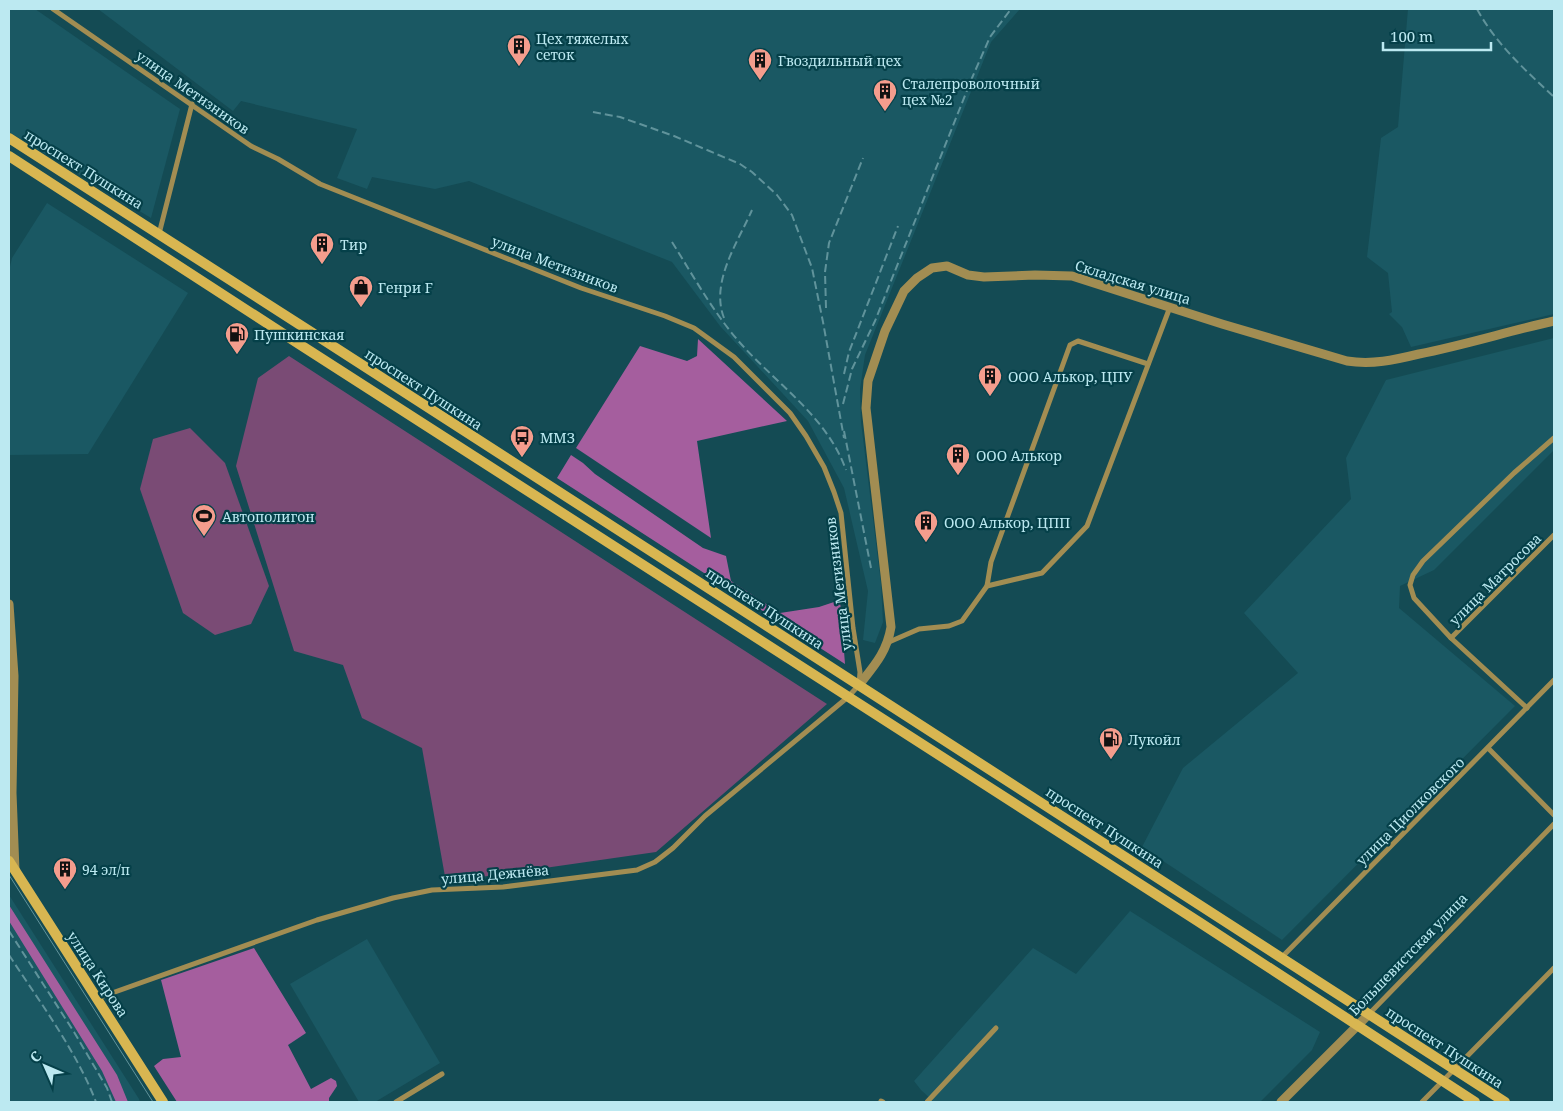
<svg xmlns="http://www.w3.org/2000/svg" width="1563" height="1111" viewBox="0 0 1563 1111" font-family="'Noto Serif',serif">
<rect width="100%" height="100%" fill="#144b54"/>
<g fill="#1a5863">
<path d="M9,9H35L180,109L151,218L9,132Z"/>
<path d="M98,9H1020L991,42L865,355L860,389L861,422L881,584L883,622L875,643L863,640L868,591L844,488L808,421L720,326L672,262L469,181L435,189L372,177L367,189L337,178L357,129L241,101L233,111Z"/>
<path d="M1408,9H1554V314L1411,347L1402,327L1389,314L1392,312L1388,273L1367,257L1381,138L1398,127Z"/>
<path d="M47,203L188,293L88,454L9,455V271L12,258Z"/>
<path d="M1554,338V450L1434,570L1400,586L1399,608L1515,706L1282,940L1142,847L1183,768L1298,673L1244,613L1351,499L1346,458L1386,380Z"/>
<path d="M9,895L139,1099L140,1102H9Z"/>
<path d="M1130,911L1320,1032L1312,1050L1260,1102H934L921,1090L914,1081L1033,948L1076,974Z"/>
<path d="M367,939L440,1063L375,1102H359L290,984Z"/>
</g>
<g fill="#7a4b75">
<path d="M289,356L827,704L656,852L446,882L422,748L362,718L343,665L294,651L236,466L258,378Z"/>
<path d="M190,428L225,463L269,586L251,624L215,635L183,613L140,489L153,439Z"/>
</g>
<g fill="#a55e9e">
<path d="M698,339L787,421L697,441L711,538L576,448L640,346L687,361L697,356Z"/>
<path d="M571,455L583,463L595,474L703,548L726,556L731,581L780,613L819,607L840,600L845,664L557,478Z"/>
<path d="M9,905L117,1075L128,1102H116L102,1071L9,921Z"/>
<path d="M254,948L306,1033L288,1045L311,1089L331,1078L336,1081L337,1086L329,1098V1102H177L154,1066L163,1059L181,1057L161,980Z"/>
</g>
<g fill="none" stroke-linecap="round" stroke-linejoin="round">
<g stroke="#a28d52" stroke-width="5">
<path d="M53,9L251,146L278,159L320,184L581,288L665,316L694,328L734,357L790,413L806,436L824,467L834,492L841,513L853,628L860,672L859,685L848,697L705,816L673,848L655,862L637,870L503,887L432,890L393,898L317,920L98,998"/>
<path d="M159,234L192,104"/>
<path d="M987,586L1042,573L1087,526L1170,307"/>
<path d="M1451,638L1554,535"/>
<path d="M889,642L919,629L949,626L962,621L987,586L991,562L1070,345L1078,341L1148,364"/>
<path d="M1527,708L1451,638L1414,598L1410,585L1413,575L1423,561L1514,473L1554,438"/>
<path d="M1488,748L1554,815"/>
<path d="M1281,958L1554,680"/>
<path d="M1369,1014L1554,824"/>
<path d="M881,1101L883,1102"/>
<path d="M396,1102L442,1074"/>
<path d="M927,1102L996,1028"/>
<path d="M1422,1102L1554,968"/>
</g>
<g stroke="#a28d52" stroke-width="9">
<path d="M9,604L14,676L12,793L15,871"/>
<path d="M859,685C874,666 887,652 891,627L866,408L868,381L885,331L904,291L917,278L932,268L947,266L968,275L984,277L1035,275L1072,276L1222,324L1347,361C1372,365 1394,360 1419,354C1465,345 1509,331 1554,321"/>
<path d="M1281,1102L1369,1014"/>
</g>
<g stroke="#d8b651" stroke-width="10">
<path d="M9,138L308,330L1505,1102"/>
<path d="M9,156L299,344L1199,922L1475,1102"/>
<path d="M9,861L163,1102"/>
</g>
<path stroke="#60939b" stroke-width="1" d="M9,875L153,1102"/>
<g stroke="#60939b" stroke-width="2" stroke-dasharray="8 4" stroke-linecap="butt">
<path d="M1477,9C1496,44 1525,70 1554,97"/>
<path d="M593,112L620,117L674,136L740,164L752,172L777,195L792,215L812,268L823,322L844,438"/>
<path d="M672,242C694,277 714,314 742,345C778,385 827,417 846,470"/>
<path d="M826,308L825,272L829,243L863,158"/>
<path d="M724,318C710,282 738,242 752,210"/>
<path d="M844,374L849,352L898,226"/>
<path d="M843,404L852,369L875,321L972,78L990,37L1011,9"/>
<path d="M844,431L871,568"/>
<path d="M9,931L74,1032L107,1088L112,1102"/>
<path d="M9,955C39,1001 76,1050 96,1102"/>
</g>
</g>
<defs>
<g id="building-pin" transform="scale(1.25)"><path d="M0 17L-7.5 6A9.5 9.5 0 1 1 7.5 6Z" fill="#f49d8d" stroke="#054049"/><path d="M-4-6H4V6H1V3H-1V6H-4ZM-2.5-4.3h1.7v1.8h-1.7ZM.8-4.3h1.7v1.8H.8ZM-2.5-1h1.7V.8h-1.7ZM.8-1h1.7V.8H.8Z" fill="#111"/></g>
<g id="shop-pin" transform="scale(1.25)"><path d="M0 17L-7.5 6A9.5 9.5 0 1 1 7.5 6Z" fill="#f49d8d" stroke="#054049"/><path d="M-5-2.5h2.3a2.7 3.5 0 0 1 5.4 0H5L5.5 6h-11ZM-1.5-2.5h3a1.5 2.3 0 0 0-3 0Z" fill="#111"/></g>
<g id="fuel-pin" transform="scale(1.25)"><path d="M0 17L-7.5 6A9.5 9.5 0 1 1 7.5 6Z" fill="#f49d8d" stroke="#054049"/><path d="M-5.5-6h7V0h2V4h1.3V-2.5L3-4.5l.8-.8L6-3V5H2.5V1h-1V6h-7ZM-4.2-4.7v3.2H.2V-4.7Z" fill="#111"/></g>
<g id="bus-pin" transform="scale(1.25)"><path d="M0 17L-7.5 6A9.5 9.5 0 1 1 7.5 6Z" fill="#f49d8d" stroke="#054049"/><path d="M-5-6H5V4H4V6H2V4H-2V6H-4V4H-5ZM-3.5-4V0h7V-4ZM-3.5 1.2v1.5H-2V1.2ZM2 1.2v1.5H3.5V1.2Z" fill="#111"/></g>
<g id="stadium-pin" transform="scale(1.25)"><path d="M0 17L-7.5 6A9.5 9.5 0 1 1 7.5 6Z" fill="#f49d8d" stroke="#054049"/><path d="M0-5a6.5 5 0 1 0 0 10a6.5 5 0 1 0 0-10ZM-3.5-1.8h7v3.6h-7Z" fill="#111"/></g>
</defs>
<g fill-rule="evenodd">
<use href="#building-pin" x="519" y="46"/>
<use href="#building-pin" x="760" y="60"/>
<use href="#building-pin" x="885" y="91"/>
<use href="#building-pin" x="322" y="244"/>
<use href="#shop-pin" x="361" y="287"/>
<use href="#fuel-pin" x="237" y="334"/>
<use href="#building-pin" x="990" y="376"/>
<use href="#bus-pin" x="522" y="437"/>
<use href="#building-pin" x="958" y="455"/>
<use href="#stadium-pin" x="204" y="516"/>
<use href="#building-pin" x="926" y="522"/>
<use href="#fuel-pin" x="1111" y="739"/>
<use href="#building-pin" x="65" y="869"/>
</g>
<g text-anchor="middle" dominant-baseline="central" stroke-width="4.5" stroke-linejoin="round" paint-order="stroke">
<g font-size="14" fill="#bce9f1" stroke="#054049" text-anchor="start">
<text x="536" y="38">Цех тяжелых<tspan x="536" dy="16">сеток</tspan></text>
<text x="778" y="60">Гвоздильный цех</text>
<text x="902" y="83">Сталепроволочный<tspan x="902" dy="16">цех №2</tspan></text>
<text x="340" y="244">Тир</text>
<text x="378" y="287">Генри F</text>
<text x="254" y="334">Пушкинская</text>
<text x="1008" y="376">ООО Алькор, ЦПУ</text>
<text x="540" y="437">ММЗ</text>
<text x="976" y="455">ООО Алькор</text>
<text x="222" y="516">Автополигон</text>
<text x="944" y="522">ООО Алькор, ЦПП</text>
<text x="1128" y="739">Лукойл</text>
<text x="82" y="869">94 эл/п</text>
</g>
<g font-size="14" fill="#bce9f1" stroke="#054049">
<text transform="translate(193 92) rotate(35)">улица Метизников</text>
<text transform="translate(84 169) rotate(32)">проспект Пушкина</text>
<text transform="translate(555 264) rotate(21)">улица Метизников</text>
<text transform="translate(1133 282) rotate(17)">Складская улица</text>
<text transform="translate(424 389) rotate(33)">проспект Пушкина</text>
<text transform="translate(1495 579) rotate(-45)">улица Матросова</text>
<text transform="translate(838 584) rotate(-97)">улица Метизников</text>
<text transform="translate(765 608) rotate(33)">проспект Пушкина</text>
<text transform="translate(1410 811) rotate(-45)">улица Циолковского</text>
<text transform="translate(1105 827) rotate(33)">проспект Пушкина</text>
<text transform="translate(495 874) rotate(-5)">улица Дежнёва</text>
<text transform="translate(1408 954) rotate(-46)">Большевистская улица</text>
<text transform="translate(98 974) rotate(57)">улица Кирова</text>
<text transform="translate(1445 1047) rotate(33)">проспект Пушкина</text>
</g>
</g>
<rect width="1563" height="1111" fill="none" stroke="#bce9f1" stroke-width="20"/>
<g transform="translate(45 1066) rotate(315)" stroke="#054049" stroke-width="4" paint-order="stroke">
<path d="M0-4L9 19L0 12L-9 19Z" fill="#bce9f1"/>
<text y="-8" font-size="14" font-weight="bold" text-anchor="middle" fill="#bce9f1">С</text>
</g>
<path d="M1383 42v8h108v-8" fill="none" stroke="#bce9f1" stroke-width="2.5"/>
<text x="1390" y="42" font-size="15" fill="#bce9f1" stroke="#054049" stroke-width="4" paint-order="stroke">100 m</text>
</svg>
